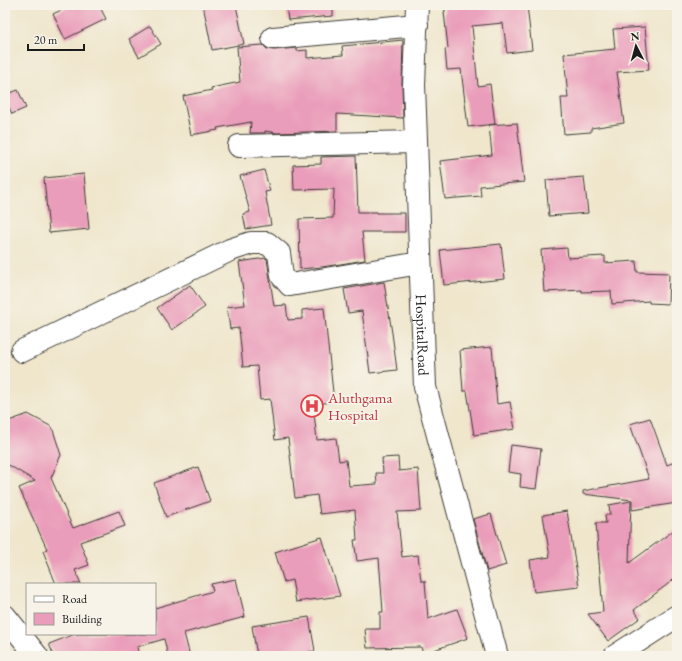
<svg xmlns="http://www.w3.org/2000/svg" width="682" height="661" viewBox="0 0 682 661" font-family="'EB Garamond',serif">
<rect width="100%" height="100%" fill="#f7f3e8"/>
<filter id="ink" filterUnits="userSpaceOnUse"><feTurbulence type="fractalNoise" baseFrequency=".025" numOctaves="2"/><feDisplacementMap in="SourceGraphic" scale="8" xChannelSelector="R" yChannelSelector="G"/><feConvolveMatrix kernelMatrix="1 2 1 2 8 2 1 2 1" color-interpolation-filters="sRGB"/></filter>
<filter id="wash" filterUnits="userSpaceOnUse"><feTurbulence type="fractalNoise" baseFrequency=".012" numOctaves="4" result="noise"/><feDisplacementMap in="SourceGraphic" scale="16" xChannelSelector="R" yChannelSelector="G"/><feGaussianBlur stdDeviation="0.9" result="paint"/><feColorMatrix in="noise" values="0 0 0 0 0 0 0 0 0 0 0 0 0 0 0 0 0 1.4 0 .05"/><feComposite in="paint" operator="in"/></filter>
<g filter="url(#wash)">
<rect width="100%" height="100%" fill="#efe6cc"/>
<g id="blocks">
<g fill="#ea9dba">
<path d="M72,5H99L106,19L65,39L53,14Z"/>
<path d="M203,5H236L244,44L212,50Z"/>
<path d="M286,5H333V16L288,20Z"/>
<path d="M444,5H527L532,50L507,53L503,23L472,26L478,86L490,84L495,124L468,127L461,69L447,70L445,49L448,48L444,12H445Z"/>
<path d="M150,26L161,44L139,57L129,39Z"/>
<path d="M645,27L649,70L617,72L624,123L591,128V132L564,134L561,98H568L564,54L615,49L613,29Z"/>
<path d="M403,40L402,85L403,118L337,114V131L277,133L265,131V133H250L251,122L217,128L218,130L191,135L183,96L212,90L211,88L240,82L237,47L263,45L267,49L274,50L297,48V51L307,50V58L343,55L342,46Z"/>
<path d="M18,90L26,108L12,114L5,98V95Z"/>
<path d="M517,123L524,182L480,186L481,196L445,199L440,161L492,155L489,125Z"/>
<path d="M356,156L358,212H377V213H405V232H362L365,260L322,267L300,269L299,219L333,218L334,189L294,190L293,165L321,164V157Z"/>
<path d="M264,170L270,191L265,192L271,225L246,229L243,214L250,212L240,176Z"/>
<path d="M84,174L89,229L49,233L44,178Z"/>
<path d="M584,177L588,213L549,216L546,180Z"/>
<path d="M501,244L505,279L444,285L440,250Z"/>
<path d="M567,248L568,258L605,256V263L636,261L637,272L669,273L668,304L649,303V301L612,304L611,291L582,292V290L544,292L541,250Z"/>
<path d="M266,258L267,259L274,306L286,305L288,320L302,319V310L324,308L334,402L313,404L317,440L336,438L339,461L346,460L349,486L377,484L376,473H383L382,458L398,457L399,471L418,469L421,511L397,512L402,557L418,555L421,581H425L428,619L457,609L468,638L423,654L421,647L367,648L365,629H380V612H383L379,558L357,561L354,540H357L355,510L320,514L317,495L295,498L288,438L275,440L270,399L260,400L257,366L243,367L239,328L230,329L227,307L245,305L239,262Z"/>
<path d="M384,282L392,333L397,370L370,373L362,311L348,313L344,289Z"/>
<path d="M190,285L205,307L172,330L157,308Z"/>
<path d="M492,347L497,404L510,402L515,429L474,435L467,391H463L460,350Z"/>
<path d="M28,414L52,427L61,455L51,478L73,528L119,511L125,526L80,542L89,565L75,570L81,584H56L43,551L47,549L19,488L35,481L7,464L5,459V428L9,421Z"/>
<path d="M650,418L667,465L677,461V503L632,510V500L583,494V491L649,479L630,424Z"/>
<path d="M511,445L541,449L536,489L520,487L521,474L508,472Z"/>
<path d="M198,467L210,501L166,517L154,483Z"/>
<path d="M631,501L629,563L677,528V577L634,610L640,618L608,641L588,614L603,612L596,523H606L605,515H610L609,505Z"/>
<path d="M567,511L579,587L534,592L530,560L550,557L543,515Z"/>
<path d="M491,514L506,565L487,571L473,519Z"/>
<path d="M322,537L340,596L296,602L292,580L284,582L275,552Z"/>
<path d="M236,579L245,617L184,633L190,656H168L164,639L137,647L139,656H54L49,644L75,634H155V608L213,591L211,584Z"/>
<path d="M309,617L315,651L286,656H257L252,626Z"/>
</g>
</g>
</g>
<g filter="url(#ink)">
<use href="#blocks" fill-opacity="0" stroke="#3c3a36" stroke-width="1"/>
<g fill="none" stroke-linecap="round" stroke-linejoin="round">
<g stroke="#3c3a36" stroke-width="24">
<g id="minor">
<path id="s1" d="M417,5L414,85L425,387L497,656"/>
<path d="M273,38L417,25"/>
<path d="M239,146L416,142"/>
<path d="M22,351L230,250L251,243H267L279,253L282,276L290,285L420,263"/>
<path d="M5,616L37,656"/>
<path d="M615,656L677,616"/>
</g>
</g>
<use href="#minor" stroke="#fff" stroke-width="22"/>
</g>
</g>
<defs>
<g id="hospital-ring" transform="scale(1.15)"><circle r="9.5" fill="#f7f3e8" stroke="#e0444e" stroke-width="1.5"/><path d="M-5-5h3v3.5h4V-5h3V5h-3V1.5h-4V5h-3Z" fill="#e0444e"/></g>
</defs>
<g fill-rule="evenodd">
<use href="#hospital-ring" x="312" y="406"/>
</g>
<g text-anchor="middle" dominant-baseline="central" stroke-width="3.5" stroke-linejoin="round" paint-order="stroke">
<g font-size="15" fill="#1c1c1c" stroke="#f7f3e8">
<text stroke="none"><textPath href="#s1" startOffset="330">HospitalRoad</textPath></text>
</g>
<g font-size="15" fill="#be3a42" stroke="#f7f3e8" text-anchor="start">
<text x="328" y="397">Aluthgama<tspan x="328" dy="17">Hospital</tspan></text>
</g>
</g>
<rect width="682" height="661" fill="none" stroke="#f7f3e8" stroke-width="20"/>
<rect x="26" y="583" width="130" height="52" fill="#f7f3e8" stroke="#9f9d96"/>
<rect x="34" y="596" width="20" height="6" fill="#ffffff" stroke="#9f9d96"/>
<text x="62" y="603" font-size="12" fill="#1c1c1c">Road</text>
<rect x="34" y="613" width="20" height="12" fill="#ea9dba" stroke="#9f9d96"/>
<text x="62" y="623" font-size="12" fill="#1c1c1c">Building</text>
<g transform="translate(636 46) rotate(354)" stroke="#f7f3e8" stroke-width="3" paint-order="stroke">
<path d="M0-3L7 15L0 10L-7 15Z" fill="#1c1c1c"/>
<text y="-6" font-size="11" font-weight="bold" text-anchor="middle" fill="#1c1c1c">N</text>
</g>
<path d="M28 44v6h56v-6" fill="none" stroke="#1c1c1c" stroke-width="2"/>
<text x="34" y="44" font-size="12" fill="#1c1c1c" stroke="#f7f3e8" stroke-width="3" paint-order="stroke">20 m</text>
</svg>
